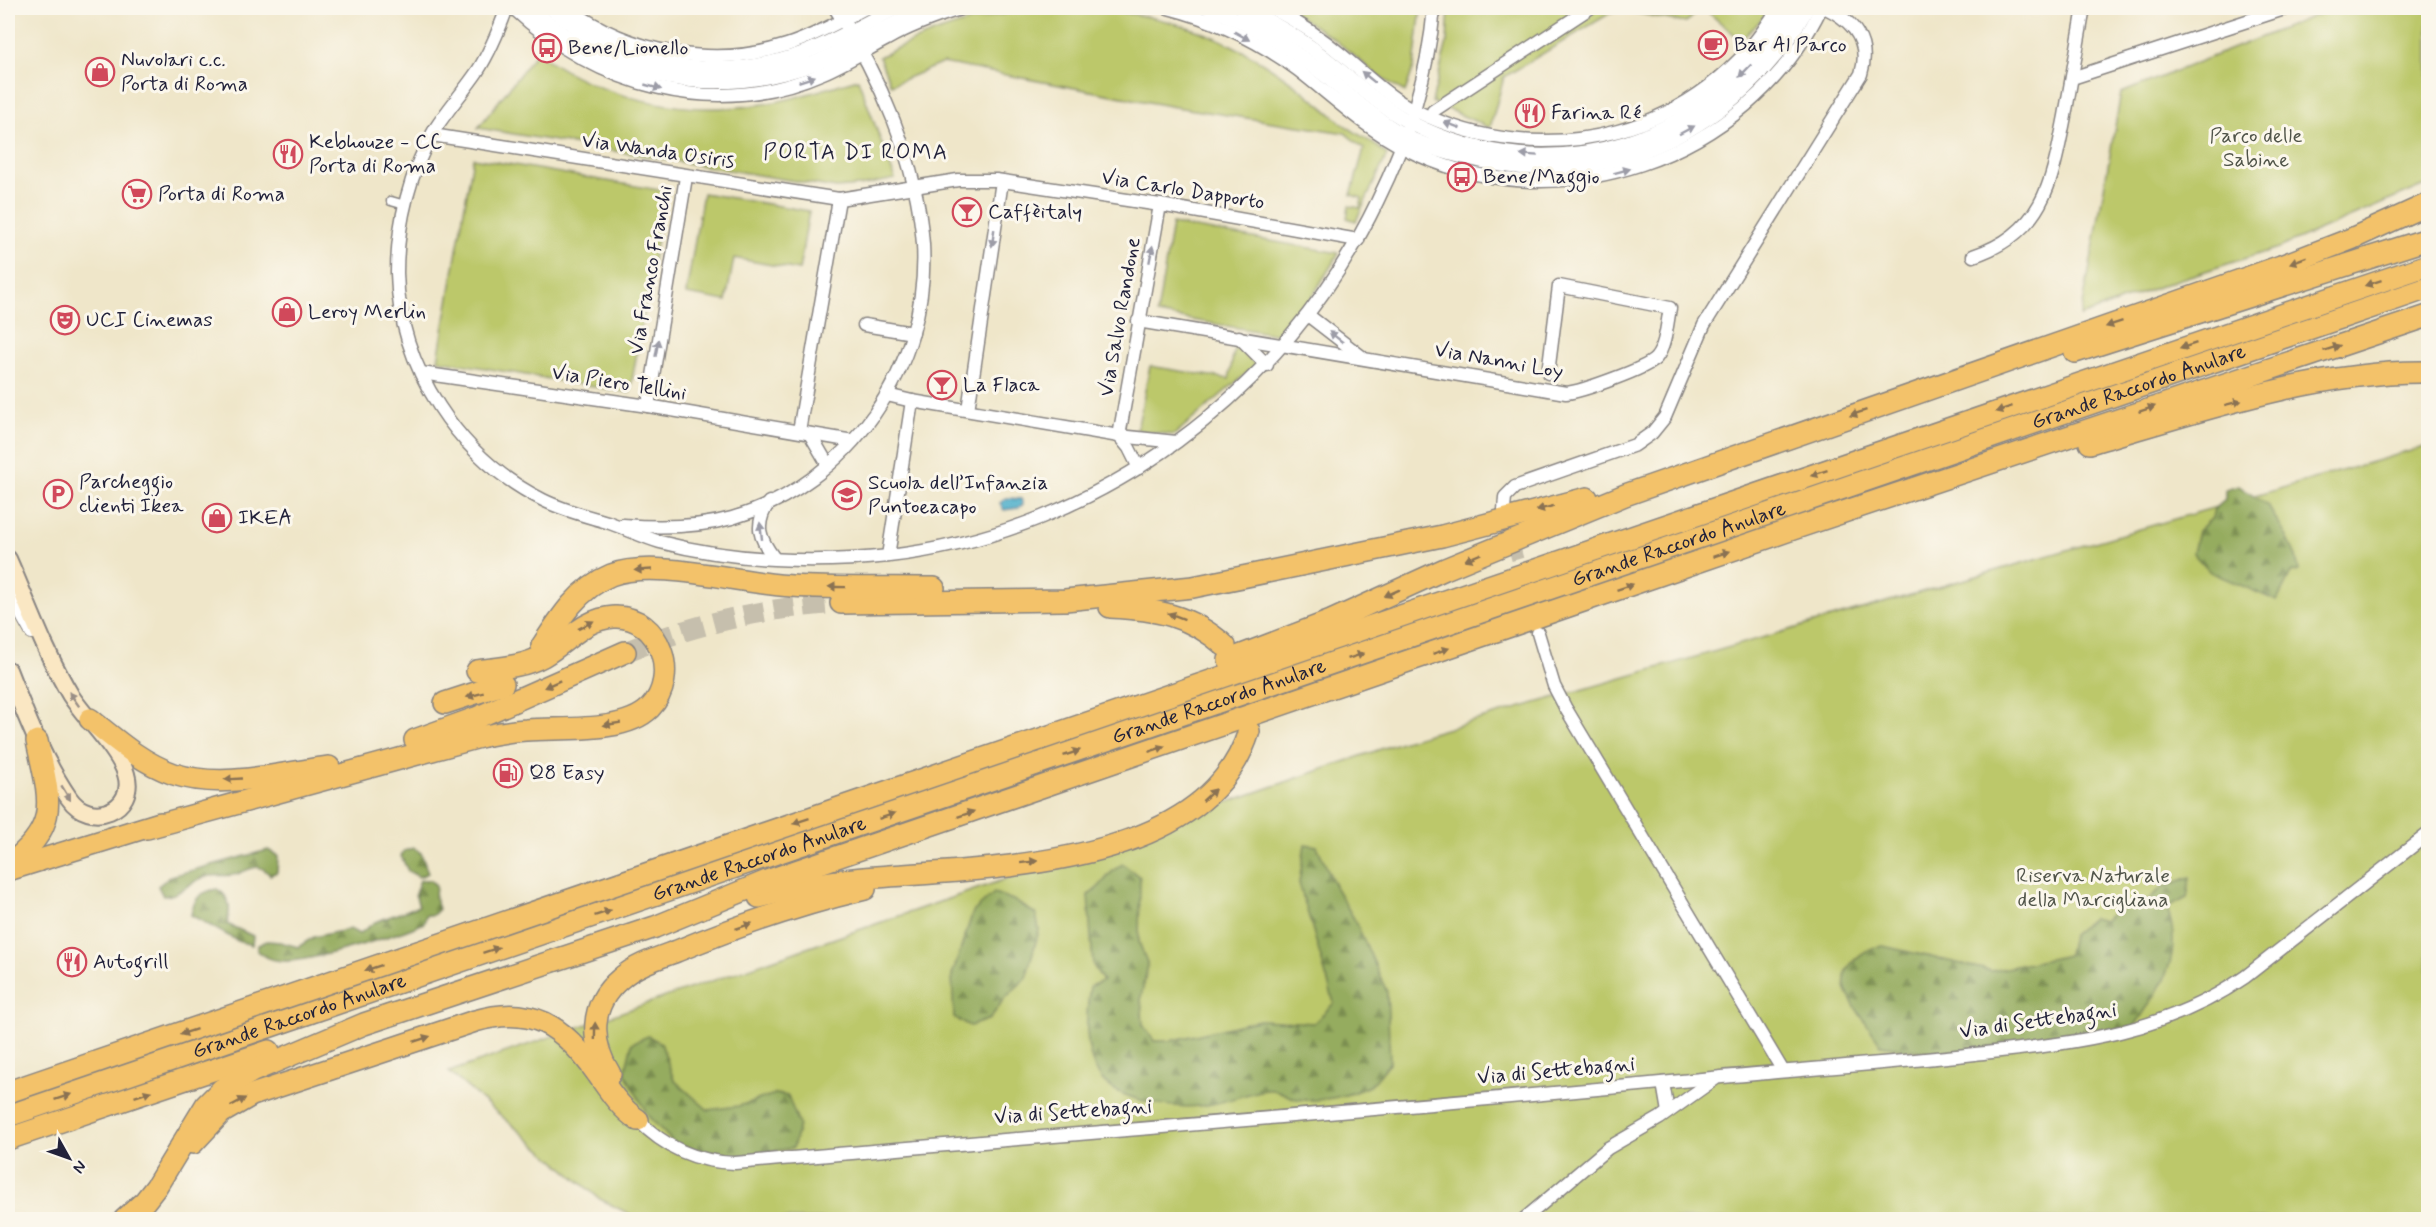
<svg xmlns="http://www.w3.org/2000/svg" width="2436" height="1227" viewBox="0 0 2436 1227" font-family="Mynerve,sans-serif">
<defs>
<pattern id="forest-firs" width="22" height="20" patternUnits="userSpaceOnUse" patternTransform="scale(1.5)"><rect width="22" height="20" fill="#95ac5e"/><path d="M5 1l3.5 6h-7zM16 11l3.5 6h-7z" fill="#798c4f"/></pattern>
</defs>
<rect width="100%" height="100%" fill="#fbf7ec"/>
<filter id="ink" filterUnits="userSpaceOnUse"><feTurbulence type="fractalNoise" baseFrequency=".0167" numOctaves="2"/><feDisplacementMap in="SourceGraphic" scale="12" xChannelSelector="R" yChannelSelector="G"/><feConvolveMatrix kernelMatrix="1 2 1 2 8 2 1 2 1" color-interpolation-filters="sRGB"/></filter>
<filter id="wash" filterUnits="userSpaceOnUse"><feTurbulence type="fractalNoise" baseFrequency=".008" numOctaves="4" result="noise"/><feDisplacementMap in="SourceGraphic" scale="24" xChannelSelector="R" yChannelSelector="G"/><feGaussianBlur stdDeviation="1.35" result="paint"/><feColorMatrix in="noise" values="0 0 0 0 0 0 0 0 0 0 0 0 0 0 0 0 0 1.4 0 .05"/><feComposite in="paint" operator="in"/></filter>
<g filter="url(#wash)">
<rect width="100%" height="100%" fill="#efe6c9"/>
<g fill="#bcc86a" stroke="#6f7552" stroke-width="1.5">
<path d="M1047,8C1171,7 1247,39 1338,120C1353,133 1374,141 1387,155L1356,221L1347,218L1349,206L1360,208L1362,198L1351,195L1364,149L1345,133L1175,107L943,63L891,85L879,57C933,29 986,13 1047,8Z"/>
<path d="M1287,8H1421L1414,66L1405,92L1381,78L1334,39Z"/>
<path d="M1449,8H1701L1686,23L1617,9L1504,77L1490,128L1432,102L1447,42Z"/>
<path d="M1703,8H1768L1763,18L1741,40Z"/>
<path d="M2334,8H2428V184L2278,248L2174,281L2081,316L2121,93Z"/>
<path d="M537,52C601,100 686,117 764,104C796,99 827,88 858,79L895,179L860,186L836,188L478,128Z"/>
<path d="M473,158L665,191L630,393L438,360Z"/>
<path d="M703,193L809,211L799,270L734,258L726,301L686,294Z"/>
<path d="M1172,224L1339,253L1312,297L1279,335L1157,314Z"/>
<path d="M1235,345L1256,365L1174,435L1137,430L1150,366L1229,379Z"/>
<path d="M2428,446V1219H639L600,1199L449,1072L1404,741Z"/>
</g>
<g fill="url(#forest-firs)" stroke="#5c674c" stroke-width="1.5">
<path d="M2239,486L2268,506L2287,537L2296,556L2299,571L2291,573L2277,601L2210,572L2193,553L2198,531L2212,518L2214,509L2225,499V490Z"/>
<path d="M1305,844L1317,846L1336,888L1356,922L1387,992L1390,1062C1384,1069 1377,1081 1369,1086C1349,1096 1319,1103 1297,1099C1287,1097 1278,1088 1267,1090C1245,1093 1223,1104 1200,1106C1173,1109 1115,1101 1099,1075C1083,1050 1086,1014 1090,986L1103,981L1093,965L1088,895C1105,886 1106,872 1123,864L1140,877L1139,942L1148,965L1141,997L1143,1025L1154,1041H1170L1260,1020L1314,1023L1334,1003L1299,883Z"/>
<path d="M413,848L421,853L428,873L419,877L408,871L401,856L404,851Z"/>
<path d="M268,850L278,856L277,872L270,875C258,861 251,869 237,874C227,877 215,874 205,877C186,883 183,895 163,896L158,886L171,876Z"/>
<path d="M2190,877L2187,898L2167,908C2185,958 2160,988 2134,1027L2013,1045L1933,1053L1881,1045C1873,1032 1850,1003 1846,990C1839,967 1863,948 1883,946L1992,971L2068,955L2072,935L2092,918L2104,921L2123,903L2147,901L2163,887Z"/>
<path d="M420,880H430L436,886L435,897L439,909L433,915H426L424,923C398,935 308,963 281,961C272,960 263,957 257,951L258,945L267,941L280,942L298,947L314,937L350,929L359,934L375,922L419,906L415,894Z"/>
<path d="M217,889C231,898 231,908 227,924L253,936L252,945L238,941L191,915C194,898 200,892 217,889Z"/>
<path d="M994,893L1013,900L1036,914L1039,930L1026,978L1003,1000L990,1019L970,1026L954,1018L952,975L973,912Z"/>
<path d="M648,1036L661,1043L674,1080L708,1110L739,1106L775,1094L788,1096L799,1125L793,1148L730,1158L676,1145L649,1117L625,1073L632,1043Z"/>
</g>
<path fill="#4baeca" stroke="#366882" stroke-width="1.5" d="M1007,498L1021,499L1023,504L1018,508L1004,510L1000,503Z"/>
</g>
<g filter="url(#ink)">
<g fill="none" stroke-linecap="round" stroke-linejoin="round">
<path stroke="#c6bfad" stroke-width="12" stroke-dasharray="12 6" stroke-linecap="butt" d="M1505,513L1535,624"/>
<path stroke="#c6bfad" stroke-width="21" stroke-dasharray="21 10" stroke-linecap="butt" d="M625,652C695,624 766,607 841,603"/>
<g stroke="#888482" stroke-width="11">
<path id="pedestrian" d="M391,201L405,205"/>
</g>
<g stroke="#888482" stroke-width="15">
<g id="minor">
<path d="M507,8C499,30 490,52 477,72C464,91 448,109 435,129C410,171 397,223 397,273C399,368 459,458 543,500C565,511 587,516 610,523C627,529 643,537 660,542C733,561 814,564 889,556C1100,532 1286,391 1377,202C1408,139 1428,77 1434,8"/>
<path d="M513,8C597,86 713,121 823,73C846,63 866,50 887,39C911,25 937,16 963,8"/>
<path d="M568,8C630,53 713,69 787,45C815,36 840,21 866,8"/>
<path d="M1168,8C1215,20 1259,41 1298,70C1333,97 1365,128 1404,148C1554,226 1748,160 1821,8"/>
<path d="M1271,8C1296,21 1321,37 1343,56C1366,75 1389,98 1416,111C1545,175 1704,135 1778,8"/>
<path d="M2072,78L2287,8"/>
<path d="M1433,111L1590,8"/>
<path d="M432,135L839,199L958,180H996L1160,205L1358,240"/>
<path d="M1973,256C2044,233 2052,182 2065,116C2071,80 2078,44 2084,8"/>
<path d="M1309,316L1362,357"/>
<path d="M1138,321L1566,393C1580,392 1648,368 1656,358C1666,346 1667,323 1670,308L1559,286L1548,373"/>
<path d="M864,325L913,333"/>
<path d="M1239,337L1267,365"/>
<path d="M421,373L648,406L853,441"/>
<path d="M887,395L912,401L1119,436L1176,442"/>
<path d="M648,406L686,177"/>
<path d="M968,410L1002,181"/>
<path d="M799,431L839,199"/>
<path d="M810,434L828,465"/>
<path d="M1119,436L1160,205"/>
<path d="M1119,436L1129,448L1139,468"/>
<path d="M769,502C754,525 759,538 774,558"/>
<path d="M1504,510L1505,497L1515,487L1635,445L1652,433L1665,417L1704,325L1861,74C1871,42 1853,21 1826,8"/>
<path d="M623,525C660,528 696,528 732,518C850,484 930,366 923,244C917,161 880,76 835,8"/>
<path d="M888,556L912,401"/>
<path d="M1538,633L1554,686L1565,707L1783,1071"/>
<path d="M1663,1083L1668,1112"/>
<path d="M638,1120C665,1148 696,1162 735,1163C1064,1134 1393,1110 1722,1077C1806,1069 1891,1063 1975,1054C2072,1043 2162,1035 2245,977L2428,834"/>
<path d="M1523,1220L1608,1148L1660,1118L1715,1079"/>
</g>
</g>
<g stroke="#888482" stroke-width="16">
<g id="tertiary">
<path d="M531,8C606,80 717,100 815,63C854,47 890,23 930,8"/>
<path d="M551,8C618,66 716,85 801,54C834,42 865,23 896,8"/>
<path d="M1209,8C1251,22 1291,48 1326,76C1351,97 1376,120 1405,136C1426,147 1448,153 1470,158C1606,194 1740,129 1807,8"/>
<path d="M1243,8C1268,20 1291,33 1313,49C1347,74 1374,103 1411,123C1552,196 1714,142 1792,8"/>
<path d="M8,589L32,632"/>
</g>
</g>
<g stroke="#888482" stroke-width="20">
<path id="secondary" d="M8,559C28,604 45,653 71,696C85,718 119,750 126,774C137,810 90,829 69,798C42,759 25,713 8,670"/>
</g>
<g stroke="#888482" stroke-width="24">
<g id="motorway">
<path d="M2075,352L2428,239"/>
<path d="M2090,443C2197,412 2317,370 2428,372"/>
<path d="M841,603L1065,600L1193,587L1442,536L1587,498"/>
<path d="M1110,607C1155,609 1191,615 1225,646"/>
<path d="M542,646C560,618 579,588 611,575C655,558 743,584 792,586C840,589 887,587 934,588"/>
<path d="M1229,660L1331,621L1445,569L1625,495L2281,266L2351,239L2428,204"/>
<path d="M445,703L503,684"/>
<path d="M90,719C116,740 142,763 174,774C223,790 280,773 329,767"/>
<path d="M415,740L476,718L625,652"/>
<path d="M147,828L476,738C492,734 509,731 526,730C561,727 624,734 650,708C680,678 661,615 614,617C583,619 568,642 543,656C523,667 499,668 477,671"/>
<path d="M8,865C62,826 49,798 37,741"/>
<path d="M8,870L160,823"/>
<path d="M759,897C791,889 821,882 854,879C974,867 1205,874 1249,731"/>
<path d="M610,1074C590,1042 589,1005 620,979C635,965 658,958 677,951C738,926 801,904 865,889"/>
<path d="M8,1092L2428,265"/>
<path id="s1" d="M8,1116L2428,288"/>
<path d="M8,1139L269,1051"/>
<path d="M193,1143L221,1113L252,1095L475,1021C532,1004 563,1026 596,1072C609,1090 619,1107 638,1120"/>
<path d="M124,1220L145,1201L156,1187L206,1105L222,1089L253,1071L364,1024L655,927L767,881L1793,529L2428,316"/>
</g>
</g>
<use href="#pedestrian" stroke="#fff" stroke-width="8"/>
<use href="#minor" stroke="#fff" stroke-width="12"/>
<use href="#tertiary" stroke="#fff" stroke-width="14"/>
<use href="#secondary" stroke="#fae7c3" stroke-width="16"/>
<use href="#motorway" stroke="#f3c26a" stroke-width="21"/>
</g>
<defs><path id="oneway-solid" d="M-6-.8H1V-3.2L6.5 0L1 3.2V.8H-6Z" transform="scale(1.5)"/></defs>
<g fill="#9c9ca7">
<use href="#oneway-solid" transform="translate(1242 36) rotate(29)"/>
<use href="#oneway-solid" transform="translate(1745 71) rotate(134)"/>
<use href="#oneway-solid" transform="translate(1368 77) rotate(-141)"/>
<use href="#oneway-solid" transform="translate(807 79) rotate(-19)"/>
<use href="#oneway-solid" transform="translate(653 87) rotate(16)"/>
<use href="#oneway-solid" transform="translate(1452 125) rotate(-159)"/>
<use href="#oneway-solid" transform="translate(1687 130) rotate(-28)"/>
<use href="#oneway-solid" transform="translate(1529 155) rotate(-176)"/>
<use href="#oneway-solid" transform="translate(1622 171) rotate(-15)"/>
<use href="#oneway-solid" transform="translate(993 238) rotate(98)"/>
<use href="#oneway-solid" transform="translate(1151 254) rotate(-79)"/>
<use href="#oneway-solid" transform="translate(1336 337) rotate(-142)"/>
<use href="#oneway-solid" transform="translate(657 348) rotate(-80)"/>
<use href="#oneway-solid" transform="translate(761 531) rotate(-97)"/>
</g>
<g fill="#8a7252">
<use href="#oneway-solid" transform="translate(2298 260) rotate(159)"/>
<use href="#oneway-solid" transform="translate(2373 283) rotate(162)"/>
<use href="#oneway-solid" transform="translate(2114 324) rotate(161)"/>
<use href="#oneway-solid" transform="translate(2188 346) rotate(161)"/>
<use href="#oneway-solid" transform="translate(2332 348) rotate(-18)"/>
<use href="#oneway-solid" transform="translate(2233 403) rotate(-14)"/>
<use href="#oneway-solid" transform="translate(2004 409) rotate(161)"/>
<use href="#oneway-solid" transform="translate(2147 409) rotate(-19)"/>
<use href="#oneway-solid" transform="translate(1858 413) rotate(161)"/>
<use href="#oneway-solid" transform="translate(1819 473) rotate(161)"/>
<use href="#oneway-solid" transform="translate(1545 508) rotate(166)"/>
<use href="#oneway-solid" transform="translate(1721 554) rotate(-19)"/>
<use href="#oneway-solid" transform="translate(1473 557) rotate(157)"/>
<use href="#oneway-solid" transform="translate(643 570) rotate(177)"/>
<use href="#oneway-solid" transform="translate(837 587) rotate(-179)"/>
<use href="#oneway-solid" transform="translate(1625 587) rotate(-19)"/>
<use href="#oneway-solid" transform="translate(1392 593) rotate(156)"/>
<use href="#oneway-solid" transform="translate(1176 616) rotate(-160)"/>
<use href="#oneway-solid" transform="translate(586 625) rotate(-27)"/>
<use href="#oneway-solid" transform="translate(1441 651) rotate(-19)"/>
<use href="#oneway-solid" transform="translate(1356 656) rotate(-19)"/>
<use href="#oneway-solid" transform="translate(552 684) rotate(156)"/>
<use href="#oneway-solid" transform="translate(475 695) rotate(165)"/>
<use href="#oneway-solid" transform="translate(612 724) rotate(171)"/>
<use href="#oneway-solid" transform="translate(1157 749) rotate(-19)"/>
<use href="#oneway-solid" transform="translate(1072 753) rotate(-19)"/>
<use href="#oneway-solid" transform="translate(233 779) rotate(177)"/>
<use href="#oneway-solid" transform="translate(1209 795) rotate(-43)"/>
<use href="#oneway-solid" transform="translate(966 814) rotate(-19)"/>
<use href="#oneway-solid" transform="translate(887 816) rotate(-19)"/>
<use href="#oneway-solid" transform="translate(801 821) rotate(161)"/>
<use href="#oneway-solid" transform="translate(1029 862) rotate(-7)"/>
<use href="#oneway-solid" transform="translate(603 913) rotate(-19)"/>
<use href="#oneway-solid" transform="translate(744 926) rotate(-19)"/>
<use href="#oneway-solid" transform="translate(491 950) rotate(-18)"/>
<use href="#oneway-solid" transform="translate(373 968) rotate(161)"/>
<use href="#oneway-solid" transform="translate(595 1031) rotate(-89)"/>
<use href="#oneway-solid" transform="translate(188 1032) rotate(162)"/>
<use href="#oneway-solid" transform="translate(422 1039) rotate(-18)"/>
<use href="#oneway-solid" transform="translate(143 1094) rotate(-19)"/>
<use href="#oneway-solid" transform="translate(63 1097) rotate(-19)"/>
<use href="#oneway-solid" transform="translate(238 1102) rotate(-28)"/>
</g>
<g fill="#998e86">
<use href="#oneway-solid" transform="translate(74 699) rotate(-125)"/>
<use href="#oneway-solid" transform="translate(66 793) rotate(59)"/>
</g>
</g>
<defs>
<g id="cafe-ring" transform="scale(1.5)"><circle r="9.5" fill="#fbf7ec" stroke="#d1495b" stroke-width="1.5"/><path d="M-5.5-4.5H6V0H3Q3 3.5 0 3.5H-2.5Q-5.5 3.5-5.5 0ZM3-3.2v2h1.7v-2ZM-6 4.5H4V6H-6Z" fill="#d1495b"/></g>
<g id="bus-ring" transform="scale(1.5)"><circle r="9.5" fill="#fbf7ec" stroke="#d1495b" stroke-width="1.5"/><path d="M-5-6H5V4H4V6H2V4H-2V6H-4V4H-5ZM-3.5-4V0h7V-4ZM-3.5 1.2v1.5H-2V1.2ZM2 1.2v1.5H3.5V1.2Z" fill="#d1495b"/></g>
<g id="shop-ring" transform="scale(1.5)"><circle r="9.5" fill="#fbf7ec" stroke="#d1495b" stroke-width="1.5"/><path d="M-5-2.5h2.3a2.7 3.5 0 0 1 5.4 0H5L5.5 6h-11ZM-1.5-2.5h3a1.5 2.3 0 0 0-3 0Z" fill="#d1495b"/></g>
<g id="restaurant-ring" transform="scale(1.5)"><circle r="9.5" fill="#fbf7ec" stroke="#d1495b" stroke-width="1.5"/><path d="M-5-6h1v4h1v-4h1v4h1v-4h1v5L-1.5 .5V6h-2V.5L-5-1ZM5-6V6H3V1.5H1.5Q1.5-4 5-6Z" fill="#d1495b"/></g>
<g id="supermarket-ring" transform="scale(1.5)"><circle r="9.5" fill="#fbf7ec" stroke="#d1495b" stroke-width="1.5"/><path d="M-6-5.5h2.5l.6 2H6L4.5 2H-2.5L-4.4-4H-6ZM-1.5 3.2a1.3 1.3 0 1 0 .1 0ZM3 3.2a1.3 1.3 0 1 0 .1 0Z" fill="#d1495b"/></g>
<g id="bar-ring" transform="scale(1.5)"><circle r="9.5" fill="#fbf7ec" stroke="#d1495b" stroke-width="1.5"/><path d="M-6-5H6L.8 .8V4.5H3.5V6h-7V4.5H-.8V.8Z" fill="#d1495b"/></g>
<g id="theatre-ring" transform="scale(1.5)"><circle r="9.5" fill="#fbf7ec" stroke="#d1495b" stroke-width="1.5"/><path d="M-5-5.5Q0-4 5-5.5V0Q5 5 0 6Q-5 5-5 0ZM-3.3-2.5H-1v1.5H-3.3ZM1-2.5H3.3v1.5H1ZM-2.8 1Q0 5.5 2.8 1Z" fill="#d1495b"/></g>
<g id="parking-ring" transform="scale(1.5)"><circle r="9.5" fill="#fbf7ec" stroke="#d1495b" stroke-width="1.5"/><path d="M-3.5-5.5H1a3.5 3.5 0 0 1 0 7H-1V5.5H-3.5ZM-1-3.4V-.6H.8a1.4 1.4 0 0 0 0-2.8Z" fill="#d1495b"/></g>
<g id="school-ring" transform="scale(1.5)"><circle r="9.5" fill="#fbf7ec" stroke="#d1495b" stroke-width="1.5"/><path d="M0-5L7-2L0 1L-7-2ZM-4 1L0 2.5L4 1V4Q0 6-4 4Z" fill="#d1495b"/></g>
<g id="fuel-ring" transform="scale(1.5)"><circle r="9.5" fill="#fbf7ec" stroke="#d1495b" stroke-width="1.5"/><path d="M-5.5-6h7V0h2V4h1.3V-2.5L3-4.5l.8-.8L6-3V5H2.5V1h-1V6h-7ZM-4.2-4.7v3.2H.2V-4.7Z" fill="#d1495b"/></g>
</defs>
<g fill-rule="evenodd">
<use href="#cafe-ring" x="1713" y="45"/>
<use href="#bus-ring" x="547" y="48"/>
<use href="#shop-ring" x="100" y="72"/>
<use href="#restaurant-ring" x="1530" y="113"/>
<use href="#restaurant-ring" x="288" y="154"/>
<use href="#bus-ring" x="1462" y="177"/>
<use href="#supermarket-ring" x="137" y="194"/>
<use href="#bar-ring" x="967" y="212"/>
<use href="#shop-ring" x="287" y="312"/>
<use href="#theatre-ring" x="65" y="320"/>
<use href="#bar-ring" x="942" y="385"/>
<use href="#parking-ring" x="58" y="494"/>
<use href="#school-ring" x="847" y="495"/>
<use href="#shop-ring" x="217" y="518"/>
<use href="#fuel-ring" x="508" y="773"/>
<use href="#restaurant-ring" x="72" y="962"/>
</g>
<g text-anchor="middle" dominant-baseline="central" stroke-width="6" stroke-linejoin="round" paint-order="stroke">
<g font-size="21" fill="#22223b" stroke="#fbf7ec" text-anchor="start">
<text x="1734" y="45">Bar Al Parco</text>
<text x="568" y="48">Bene/Lionello</text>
<text x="121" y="60">Nuvolari c.c.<tspan x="121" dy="24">Porta di Roma</tspan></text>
<text x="1551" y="113">Farina Ré</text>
<text x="309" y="142">Kebhouze - CC<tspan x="309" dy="24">Porta di Roma</tspan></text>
<text x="1483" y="177">Bene/Maggio</text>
<text x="158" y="194">Porta di Roma</text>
<text x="988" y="212">Caffèitaly</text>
<text x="308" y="312">Leroy Merlin</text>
<text x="86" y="320">UCI Cinemas</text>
<text x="963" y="385">La Flaca</text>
<text x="79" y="482">Parcheggio<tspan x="79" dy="24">clienti Ikea</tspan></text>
<text x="868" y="483">Scuola dell’Infanzia<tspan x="868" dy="24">Puntoeacapo</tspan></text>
<text x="238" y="518">IKEA</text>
<text x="529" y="773">Q8 Easy</text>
<text x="93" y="962">Autogrill</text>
</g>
<g font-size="21" fill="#505449" stroke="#fbf7ec">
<text x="2256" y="136">Parco delle<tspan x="2256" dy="24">Sabine</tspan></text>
<text x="2093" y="876">Riserva Naturale<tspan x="2093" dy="24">della Marcigliana</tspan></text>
</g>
<g font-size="21" fill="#22223b" stroke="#fbf7ec">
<text transform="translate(658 151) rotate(8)">Via Wanda Osiris</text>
<text transform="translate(1183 190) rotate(9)">Via Carlo Dapporto</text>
<text transform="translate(651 270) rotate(-80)">Via Franco Franchi</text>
<text transform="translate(1120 317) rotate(-80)">Via Salvo Randone</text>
<text transform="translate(1499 361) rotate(10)">Via Nanni Loy</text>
<text transform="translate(619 383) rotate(9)">Via Piero Tellini</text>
<text stroke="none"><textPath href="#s1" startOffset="2252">Grande Raccordo Anulare</textPath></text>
<text stroke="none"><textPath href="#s1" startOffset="1766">Grande Raccordo Anulare</textPath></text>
<text stroke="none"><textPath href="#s1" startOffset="1280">Grande Raccordo Anulare</textPath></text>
<text stroke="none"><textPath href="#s1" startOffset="794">Grande Raccordo Anulare</textPath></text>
<text stroke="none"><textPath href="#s1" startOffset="308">Grande Raccordo Anulare</textPath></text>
<text transform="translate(2038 1021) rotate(-8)">Via di Settebagni</text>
<text transform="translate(1556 1071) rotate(-5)">Via di Settebagni</text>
<text transform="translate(1073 1112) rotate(-4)">Via di Settebagni</text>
</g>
<g font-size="22" letter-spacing="1.5" fill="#22223b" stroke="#fbf7ec">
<text x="856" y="153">PORTA DI ROMA</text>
</g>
</g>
<rect width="2436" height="1227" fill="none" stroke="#fbf7ec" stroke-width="30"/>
<g transform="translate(69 1158) rotate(130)" stroke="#fbf7ec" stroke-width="4.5" paint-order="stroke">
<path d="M0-4.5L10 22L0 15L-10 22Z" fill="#22223b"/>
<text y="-9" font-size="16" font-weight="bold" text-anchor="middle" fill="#22223b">N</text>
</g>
</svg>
